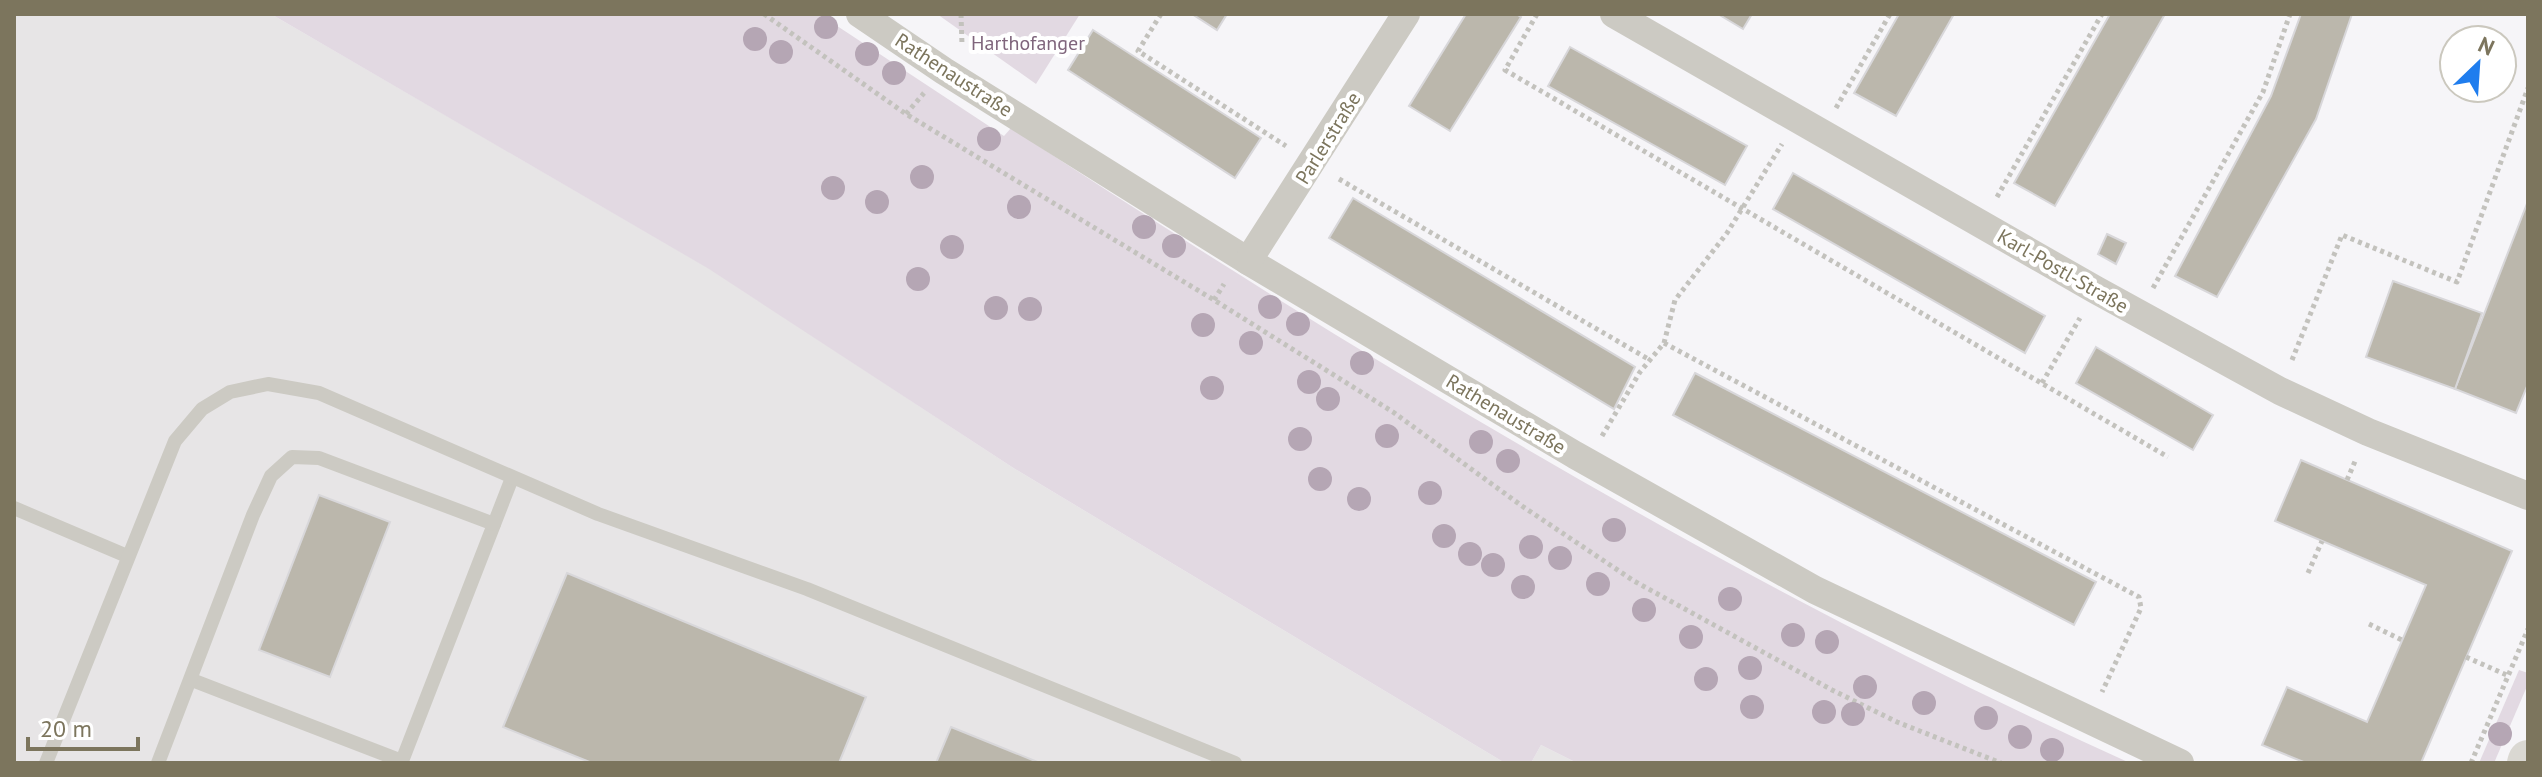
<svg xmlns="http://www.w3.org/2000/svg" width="2542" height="777" viewBox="0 0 2542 777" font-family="'PT Sans',sans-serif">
<rect width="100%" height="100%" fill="#f6f5f8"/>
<g fill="#e7e5e6">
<path d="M14,14H271L710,269L1015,469L1505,763H14Z"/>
<path d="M1541,745L1577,763H1531Z"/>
</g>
<g fill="#e2d9e2">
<path d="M271,14H819L1004,136L1011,128C1370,363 1738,586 2130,763H1577L1541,745L1531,763H1505L1015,469L709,269Z"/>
<path d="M937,14H1080L1036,84Z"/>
<path d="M2519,670L2528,673V684L2494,763H2479Z"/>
</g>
<g fill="#bbb7ac" stroke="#d8d7da" stroke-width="2">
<path d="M1192,14H1227L1217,30Z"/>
<path d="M1466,14H1516L1521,17L1450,131L1409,106Z"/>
<path d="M1718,14H1752L1743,29Z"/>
<path d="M1899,14H1954L1896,116L1854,93Z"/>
<path d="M2110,14H2165L2055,206L2014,183Z"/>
<path d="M2301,14H2352L2316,119L2217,297L2175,276L2271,96Z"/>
<path d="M1093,30L1261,138L1235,178L1068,70Z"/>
<path d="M1570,47L1747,146L1725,185L1548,86Z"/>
<path d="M1793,173L2045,316L2025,353L1773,209Z"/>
<path d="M1353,198L1635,367L1614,409L1329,238Z"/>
<path d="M2528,201V384L2516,413L2455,389Z"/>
<path d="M2107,234L2126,243L2116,264L2098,254Z"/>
<path d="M2393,281L2482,313L2455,389L2366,357Z"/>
<path d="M2096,347L2213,415L2193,450L2076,383Z"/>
<path d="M1695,373L2096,582L2074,625L1673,415Z"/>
<path d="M2301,460L2512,551L2421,763H2306L2262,745L2287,687L2367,722L2426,585L2275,521Z"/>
<path d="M319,495L390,522L330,677L259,650Z"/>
<path d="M567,573L866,697L839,763H592L503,727Z"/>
<path d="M951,727L1040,763H936Z"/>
</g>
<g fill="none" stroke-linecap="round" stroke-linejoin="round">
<g stroke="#c3c2bd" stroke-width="5" stroke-dasharray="4 4" stroke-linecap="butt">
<path d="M764,14L906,114L1214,300L1393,412L1522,506L1634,581L1832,690L1897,722L2001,763"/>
<path d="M961,14L962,45"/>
<path d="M1161,14L1138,51L1286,146"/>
<path d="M1537,14L1505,70L2168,457"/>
<path d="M1836,108L1890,14"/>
<path d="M906,114L924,93"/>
<path d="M1339,179L1650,360"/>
<path d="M1997,197L2102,14"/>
<path d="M2153,288L2263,92L2290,14"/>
<path d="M1214,300L1224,284"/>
<path d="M1664,343L2139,597L2141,608L2102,692"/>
<path d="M2292,360L2342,235L2457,282L2528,88"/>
<path d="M2042,383L2080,318"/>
<path d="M1602,436L1640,372L1664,343L1675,300L1727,233L1782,144"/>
<path d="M2347,480L2356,459"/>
<path d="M2308,573L2322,541"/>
<path d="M2369,624L2402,640"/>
<path d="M2466,657L2509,676"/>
<path d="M2471,763L2528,629"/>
</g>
<g stroke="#cccac3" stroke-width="14">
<path d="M14,508L127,556"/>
<path d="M192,680L402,761L512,478"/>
<path d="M46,763L175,441L202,409L230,392L268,384L319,393L598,514L807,589L1235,763"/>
<path d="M158,763L253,515L271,476L292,457L319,458L494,524"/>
</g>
<g stroke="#cccac3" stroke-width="28">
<path d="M860,14L944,71L1248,261L1575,455L1815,590L2180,763"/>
<path d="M1614,14L2096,290L2280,391L2368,432L2528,496"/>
<path d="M1248,261L1406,14"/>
</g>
<path stroke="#dad8d2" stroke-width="40" d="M2527,763L2528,760"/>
</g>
<g fill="#b5a6b4">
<circle cx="826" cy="27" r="12"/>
<circle cx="755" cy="39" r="12"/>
<circle cx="781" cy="52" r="12"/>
<circle cx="867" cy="54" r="12"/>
<circle cx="894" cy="73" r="12"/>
<circle cx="989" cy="139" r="12"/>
<circle cx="922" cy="177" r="12"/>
<circle cx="833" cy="188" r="12"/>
<circle cx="877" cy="202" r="12"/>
<circle cx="1019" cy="207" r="12"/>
<circle cx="1144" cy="227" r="12"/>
<circle cx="1174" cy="246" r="12"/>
<circle cx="952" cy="247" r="12"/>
<circle cx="918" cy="279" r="12"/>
<circle cx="1270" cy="307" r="12"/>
<circle cx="996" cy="308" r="12"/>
<circle cx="1030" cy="309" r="12"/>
<circle cx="1298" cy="324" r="12"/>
<circle cx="1203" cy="325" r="12"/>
<circle cx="1251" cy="343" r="12"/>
<circle cx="1362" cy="363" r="12"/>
<circle cx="1309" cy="382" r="12"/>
<circle cx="1212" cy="388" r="12"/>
<circle cx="1328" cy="399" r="12"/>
<circle cx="1387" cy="436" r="12"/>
<circle cx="1300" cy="439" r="12"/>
<circle cx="1481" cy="442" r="12"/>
<circle cx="1508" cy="461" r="12"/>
<circle cx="1320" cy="479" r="12"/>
<circle cx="1430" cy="493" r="12"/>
<circle cx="1359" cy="499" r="12"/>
<circle cx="1614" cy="530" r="12"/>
<circle cx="1444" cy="536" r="12"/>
<circle cx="1531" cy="547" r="12"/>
<circle cx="1470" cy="554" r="12"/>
<circle cx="1560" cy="558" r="12"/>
<circle cx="1493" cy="565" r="12"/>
<circle cx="1598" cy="584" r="12"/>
<circle cx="1523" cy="587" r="12"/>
<circle cx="1730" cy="599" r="12"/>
<circle cx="1644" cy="610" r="12"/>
<circle cx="1793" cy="635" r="12"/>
<circle cx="1691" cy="637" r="12"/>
<circle cx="1827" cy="642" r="12"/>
<circle cx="1750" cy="668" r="12"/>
<circle cx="1706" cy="679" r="12"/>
<circle cx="1865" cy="687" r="12"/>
<circle cx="1924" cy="703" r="12"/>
<circle cx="1752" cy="707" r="12"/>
<circle cx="1824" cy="712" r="12"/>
<circle cx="1853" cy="714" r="12"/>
<circle cx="1986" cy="718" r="12"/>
<circle cx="2500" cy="734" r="12"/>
<circle cx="2020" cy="737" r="12"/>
<circle cx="2052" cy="750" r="12"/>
</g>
<g text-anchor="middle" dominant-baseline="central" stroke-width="8" stroke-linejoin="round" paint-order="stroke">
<g font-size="20" fill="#7f657c" stroke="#fff">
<text x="1028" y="43">Harthofanger</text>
</g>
<g font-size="20" fill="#7c755d" stroke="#fff">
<text transform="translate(954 75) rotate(33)">Rathenaustraße</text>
<text transform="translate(1328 138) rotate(-58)">Parlerstraße</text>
<text transform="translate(2063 271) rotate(30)">Karl-Postl-Straße</text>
<text transform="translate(1506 414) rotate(31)">Rathenaustraße</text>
</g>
</g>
<rect width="2542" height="777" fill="none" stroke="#7c755d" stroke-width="32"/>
<g transform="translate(2478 64) rotate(25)"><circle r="38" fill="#ffffff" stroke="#cbc8be" stroke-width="2"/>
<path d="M0-6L14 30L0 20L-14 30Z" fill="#1f7dee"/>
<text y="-12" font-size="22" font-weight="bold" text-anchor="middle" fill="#7c755d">N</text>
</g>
<path d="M28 737v12h110v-12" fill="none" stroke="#7c755d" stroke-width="4"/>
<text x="40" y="737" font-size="24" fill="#7c755d" stroke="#ffffff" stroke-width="6" paint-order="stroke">20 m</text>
</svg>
